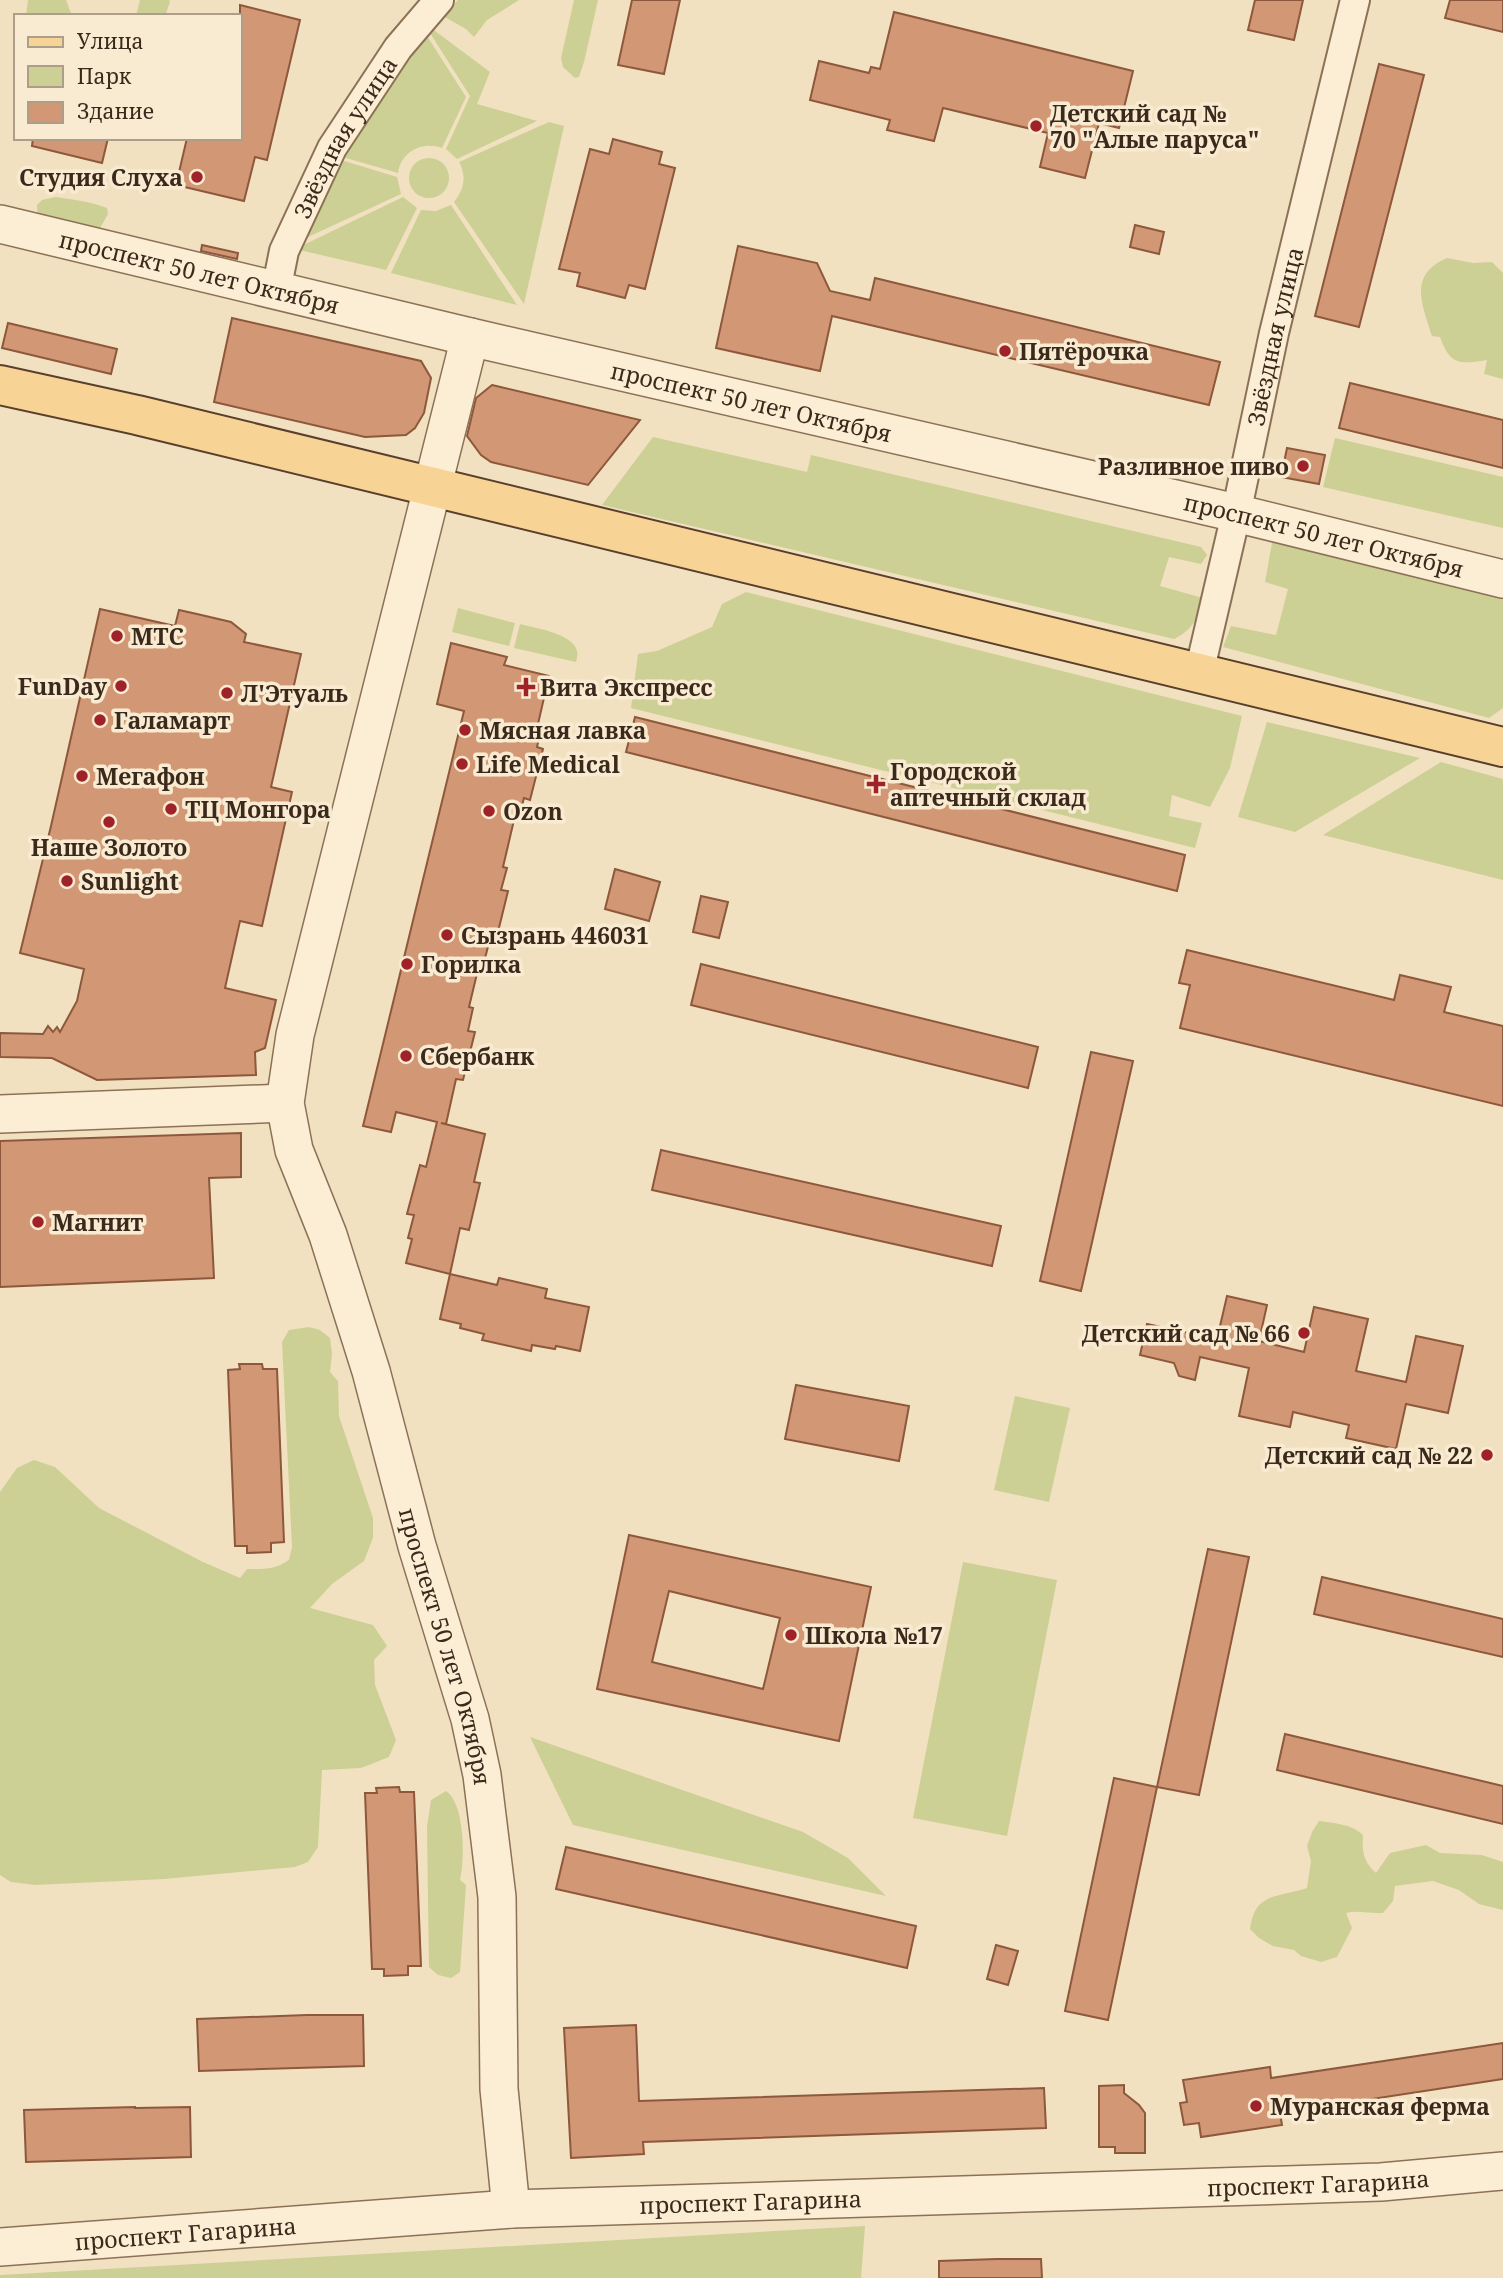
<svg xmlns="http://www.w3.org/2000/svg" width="1503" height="2278" viewBox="0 0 1503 2278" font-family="'Noto Serif',serif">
<rect width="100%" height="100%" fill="#f1e1c1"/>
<g fill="#ccd094">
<path d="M28,0H66L72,16H26Z"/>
<path d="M140,0H169L170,2L165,16H136Z"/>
<path d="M458,0H519L487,20L474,37L466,29L443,16Z"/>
<path d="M574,0H598L584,62L579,77L575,78L563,67L561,58Z"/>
<path d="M423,22L490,72L477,104L537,121L457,159L446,149L470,96Z"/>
<path d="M420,25L466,97L442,148C423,141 401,151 398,173L332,154Z"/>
<path d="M549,122L564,126L524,304L454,202C464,190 467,176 459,162Z"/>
<path d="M331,157L397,177L401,194L295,243Z"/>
<circle cx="429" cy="178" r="20"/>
<path d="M56,197C74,200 89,201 107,208L108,214L100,228L99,235L38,223L37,205L42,200Z"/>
<path d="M403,197L417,208L386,270L295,249Z"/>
<path d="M451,205L517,305L391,273L421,210L436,211Z"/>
<path d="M1447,258L1473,263L1492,262L1503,273V379L1484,374L1487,360C1458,365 1450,364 1440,337L1432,336C1422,303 1408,275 1447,258Z"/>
<path d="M653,437L807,472L811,455L1201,547L1207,555L1201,564L1169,557L1160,586L1203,598C1198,618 1193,630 1174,639L602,505Z"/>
<path d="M1335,438L1503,477V528L1323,487Z"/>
<path d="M1274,532L1503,587V708L1489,718L1223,647L1231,626L1276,635L1288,589L1265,582Z"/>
<path d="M746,592L1242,716L1230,768L1210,807L1172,795L1169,816L1202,823L1195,848L631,708L638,654L657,651L712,627L722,604Z"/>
<path d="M458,608L515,623L509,646L452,632Z"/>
<path d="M520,624C538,629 587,635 576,662L514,648Z"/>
<path d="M1267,722L1420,758L1295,832L1238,817Z"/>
<path d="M1441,762L1503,779V880L1323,835Z"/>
<path d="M309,1327L320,1330L330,1338L332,1354L330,1372L338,1381L339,1416L373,1518V1538L364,1561L332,1584L310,1608L373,1625L387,1646L374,1660L375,1685L396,1740L389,1757L361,1768L322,1770L318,1847L308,1862L295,1867L164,1879L35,1885L11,1882L0,1875V1492L17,1468L34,1460L55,1467L99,1508L203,1562L240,1578L247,1569C264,1569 274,1570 289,1560L292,1547L282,1342L289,1330Z"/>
<path d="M1015,1396L1070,1408L1049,1502L994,1490Z"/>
<path d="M963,1562L1057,1580L1007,1836L913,1818Z"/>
<path d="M530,1737L803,1832L848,1858L886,1896L573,1825Z"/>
<path d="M446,1791C465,1803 465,1860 460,1880L466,1885L460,1972L451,1978L438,1975L429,1967L427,1827L431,1800Z"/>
<path d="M1319,1821C1334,1823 1352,1824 1363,1835C1362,1852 1363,1861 1376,1873L1390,1853L1426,1845L1440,1853L1482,1855L1503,1862V1910L1479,1904L1459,1890L1433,1881L1395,1886L1393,1901L1383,1913C1370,1914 1358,1910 1346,1913L1352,1928L1337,1957L1321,1962L1301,1956L1294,1950L1273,1946L1259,1938L1250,1929C1255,1892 1277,1898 1307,1888L1311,1861L1307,1846L1312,1832Z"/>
<path d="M865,2226L861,2278H0V2275Z"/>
</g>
<g fill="#d29774" stroke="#8d583b" stroke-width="2" fill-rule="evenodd">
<path d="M632,0H680L664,74L618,65Z"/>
<path d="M1255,0H1303L1294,40L1248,30Z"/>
<path d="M1450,0H1503V32L1445,18Z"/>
<path d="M240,5L300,20L267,160L255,157L244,201L176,185L187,138H240Z"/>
<path d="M894,12L1133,71L1119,128L1099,123L1085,178L1040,167L1048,133L943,108L934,141L887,130L890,120L810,100L819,61L869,73L871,67L880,69Z"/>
<path d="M1379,64L1424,75L1359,327L1315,316Z"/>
<path d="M33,138H108L102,163L32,146Z"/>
<path d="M613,139L662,152L659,164L675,168L645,289L629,285L625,298L577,286L580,273L559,269L590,149L609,154Z"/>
<path d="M1135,225L1164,232L1159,254L1130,247Z"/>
<path d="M202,245L238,253L237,259L201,251Z"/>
<path d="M738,246L817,263L830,291L870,300L875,278L1220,362L1209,405L832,316L820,371L716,348Z"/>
<path d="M232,318L421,361L431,378L424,413L415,428L406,435L365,437L214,402Z"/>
<path d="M8,323L117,349L111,374L2,348Z"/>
<path d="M1350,383L1503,420V468L1339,428Z"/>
<path d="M492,385L640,420L588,485L491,462L481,455L467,436L476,398Z"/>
<path d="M1287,448L1325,455L1319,484L1281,477Z"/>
<path d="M100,609L175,626L179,610L197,614L231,622L246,634L244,642L301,654L271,787L292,792L262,926L240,921L225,988L276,1000L265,1048L255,1052L256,1075L97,1080L52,1058L0,1057V1033L43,1034L48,1026L53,1032L57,1027L60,1032L77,1001L84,969L20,953L51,826Z"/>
<path d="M451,643L507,657L504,665L549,676L538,724L542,725L537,747L543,749L530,800L524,798L518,821L514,820L503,867L507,868L501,890L508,891L496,940L490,939L484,962L480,961L469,1007L473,1008L468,1031L475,1032L463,1080L456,1079L446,1124L441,1123L485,1134L474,1182L480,1183L469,1230L460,1228L450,1274L406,1263L412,1239L408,1238L414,1215L407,1214L420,1165L426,1167L437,1122L396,1112L391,1132L363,1126L464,711L437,704Z"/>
<path d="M635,717L1185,855L1177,891L626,752Z"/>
<path d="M615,869L660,882L649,921L605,909Z"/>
<path d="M701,896L728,902L719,938L693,932Z"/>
<path d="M1187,950L1394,1000L1400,975L1451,987L1444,1012L1503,1026V1106L1180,1028L1190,985L1179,983Z"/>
<path d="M701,964L1038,1047L1028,1088L691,1005Z"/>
<path d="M1091,1052L1133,1061L1081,1291L1040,1281Z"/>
<path d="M241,1133V1177L209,1178L214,1278L0,1287V1141Z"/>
<path d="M661,1150L1001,1226L992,1266L652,1190Z"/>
<path d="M450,1274L497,1285L499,1278L547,1289L545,1298L589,1307L580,1351L556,1346L555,1349L532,1345L531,1351L482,1340L484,1334L460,1328L461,1324L440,1319Z"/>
<path d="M1227,1296L1267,1305L1259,1341L1304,1352L1314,1307L1368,1319L1356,1371L1406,1382L1416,1336L1463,1346L1448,1413L1406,1404L1396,1449L1346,1438L1349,1425L1293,1412L1290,1427L1239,1416L1249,1368L1200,1357L1195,1380L1179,1376L1174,1363L1140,1355L1147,1324L1217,1339Z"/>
<path d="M239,1364H262L263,1369H277L284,1542L271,1543V1552L247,1553V1546H235L228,1370L240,1369Z"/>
<path d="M796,1385L909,1406L899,1461L785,1439Z"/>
<path d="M629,1535L871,1587L839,1741L597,1689ZM669,1591L780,1618L763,1689L652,1662Z"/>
<path d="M1208,1549L1249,1557L1199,1795L1157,1787Z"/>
<path d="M1322,1577L1503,1619V1657L1314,1614Z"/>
<path d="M1285,1734L1503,1786V1824L1277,1770Z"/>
<path d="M1114,1778L1157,1787L1108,2020L1065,2011Z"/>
<path d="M399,1787L400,1792H414L421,1966H408V1975L384,1976V1969H372L365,1793H377L376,1788Z"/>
<path d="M566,1847L916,1926L907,1968L556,1889Z"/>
<path d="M996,1945L1018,1951L1008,1985L987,1979Z"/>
<path d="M307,2015H363L364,2066L199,2071L197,2019Z"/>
<path d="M636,2025L639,2101L1044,2088L1046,2128L643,2142L644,2154L571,2158L564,2028Z"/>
<path d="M1503,2043V2079L1280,2113L1282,2125L1201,2137L1199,2123L1184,2125L1180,2103L1187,2102L1183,2080L1270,2067L1271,2078Z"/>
<path d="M1124,2085V2093L1139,2105L1145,2113V2153H1115V2147H1099V2086Z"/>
<path d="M135,2107V2108L190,2107L191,2157L26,2162L24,2110Z"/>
<path d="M997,2259H1041L1042,2278H939V2261Z"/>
</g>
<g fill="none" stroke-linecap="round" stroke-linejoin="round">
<g stroke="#8c7157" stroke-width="32">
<g id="minor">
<path id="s1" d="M276,291L284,251L332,148L398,48L439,0"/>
<path id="s2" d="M1199,673L1236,514L1274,333L1355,0"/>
</g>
</g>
<g stroke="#8c7157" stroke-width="40">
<g id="tertiary">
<path id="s3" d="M0,224L470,337L1219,509L1503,579"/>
<path id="s4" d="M470,337L295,1035L285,1103L294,1150L328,1235L371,1371L417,1546L470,1719L482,1775L497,1897L499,2089L511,2209"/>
<path d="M0,1114L285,1103"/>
<path id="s5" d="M0,2247L511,2209L1381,2182L1503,2171"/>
</g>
</g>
<g stroke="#5a3f2c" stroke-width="42">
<path id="primary" d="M0,385L137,415L1503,747"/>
</g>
<use href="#minor" stroke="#fbeed5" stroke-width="28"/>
<use href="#tertiary" stroke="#fbeed5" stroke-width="37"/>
<use href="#primary" stroke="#f7d496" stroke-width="38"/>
</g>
<g fill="#a02229" stroke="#f8ebd1" stroke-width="2.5">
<circle cx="1036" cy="126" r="7"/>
<circle cx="197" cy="177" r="7"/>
<circle cx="1005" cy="351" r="7"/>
<circle cx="1303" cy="466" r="7"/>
<circle cx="117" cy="636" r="7"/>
<circle cx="121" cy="686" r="7"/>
<path d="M522.5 676.5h7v7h7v7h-7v7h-7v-7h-7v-7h7z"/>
<circle cx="227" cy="693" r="7"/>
<circle cx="100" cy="720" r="7"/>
<circle cx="465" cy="730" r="7"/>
<circle cx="462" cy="764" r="7"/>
<circle cx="82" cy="776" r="7"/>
<path d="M872.5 773.5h7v7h7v7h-7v7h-7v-7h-7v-7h7z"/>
<circle cx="171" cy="809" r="7"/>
<circle cx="489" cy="811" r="7"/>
<circle cx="109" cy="822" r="7"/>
<circle cx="67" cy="881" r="7"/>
<circle cx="447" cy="935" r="7"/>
<circle cx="407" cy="964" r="7"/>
<circle cx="406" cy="1056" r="7"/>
<circle cx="38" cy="1222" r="7"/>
<circle cx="1304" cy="1333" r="7"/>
<circle cx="1487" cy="1455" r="7"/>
<circle cx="791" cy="1635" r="7"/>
<circle cx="1256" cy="2106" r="7"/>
</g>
<g text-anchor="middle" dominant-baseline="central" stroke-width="7" stroke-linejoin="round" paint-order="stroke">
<g font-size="23" font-weight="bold" fill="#3b2a1c" stroke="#f8ebd1" text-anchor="start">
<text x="1050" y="113">Детский сад №<tspan x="1050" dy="26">70 "Алые паруса"</tspan></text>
<text x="183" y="177" text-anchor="end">Студия Слуха</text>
<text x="1019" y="351">Пятёрочка</text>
<text x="1289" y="466" text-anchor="end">Разливное пиво</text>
<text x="131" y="636">МТС</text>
<text x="107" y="686" text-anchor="end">FunDay</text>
<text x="540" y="687">Вита Экспресс</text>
<text x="241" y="693">Л'Этуаль</text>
<text x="114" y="720">Галамарт</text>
<text x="479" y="730">Мясная лавка</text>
<text x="476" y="764">Life Medical</text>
<text x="890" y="771">Городской<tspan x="890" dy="26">аптечный склад</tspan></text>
<text x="96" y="776">Мегафон</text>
<text x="185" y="809">ТЦ Монгора</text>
<text x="503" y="811">Ozon</text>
<text x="109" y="847" text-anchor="middle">Наше Золото</text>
<text x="81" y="881">Sunlight</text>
<text x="461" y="935">Сызрань 446031</text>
<text x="421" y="964">Горилка</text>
<text x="420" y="1056">Сбербанк</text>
<text x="52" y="1222">Магнит</text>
<text x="1290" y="1333" text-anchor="end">Детский сад № 66</text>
<text x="1473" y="1455" text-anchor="end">Детский сад № 22</text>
<text x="805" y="1635">Школа №17</text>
<text x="1270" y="2106">Муранская ферма</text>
</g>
<g font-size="23" fill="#3b2a1c" stroke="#f8ebd1">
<text stroke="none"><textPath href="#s1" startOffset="170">Звёздная улица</textPath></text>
<text stroke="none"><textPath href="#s3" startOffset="205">проспект 50 лет Октября</textPath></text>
<text stroke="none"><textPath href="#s2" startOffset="345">Звёздная улица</textPath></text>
<text stroke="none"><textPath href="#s3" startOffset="772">проспект 50 лет Октября</textPath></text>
<text stroke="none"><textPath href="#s3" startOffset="1360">проспект 50 лет Октября</textPath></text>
<text stroke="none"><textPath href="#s4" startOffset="1356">проспект 50 лет Октября</textPath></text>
<text stroke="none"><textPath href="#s5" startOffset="1320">проспект Гагарина</textPath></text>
<text stroke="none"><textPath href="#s5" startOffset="752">проспект Гагарина</textPath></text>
<text stroke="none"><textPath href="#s5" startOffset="186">проспект Гагарина</textPath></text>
</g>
</g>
<rect x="14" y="14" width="228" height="126" fill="#f8ebd1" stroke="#ac9e89" stroke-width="2"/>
<rect x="28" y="37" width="35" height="10" fill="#f7d496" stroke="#ac9e89" stroke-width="2"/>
<text x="77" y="49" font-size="21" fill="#3b2a1c">Улица</text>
<rect x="28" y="66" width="35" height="21" fill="#ccd094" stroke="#ac9e89" stroke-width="2"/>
<text x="77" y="84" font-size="21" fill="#3b2a1c">Парк</text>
<rect x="28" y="102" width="35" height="21" fill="#d29774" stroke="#ac9e89" stroke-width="2"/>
<text x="77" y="119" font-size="21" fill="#3b2a1c">Здание</text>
</svg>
